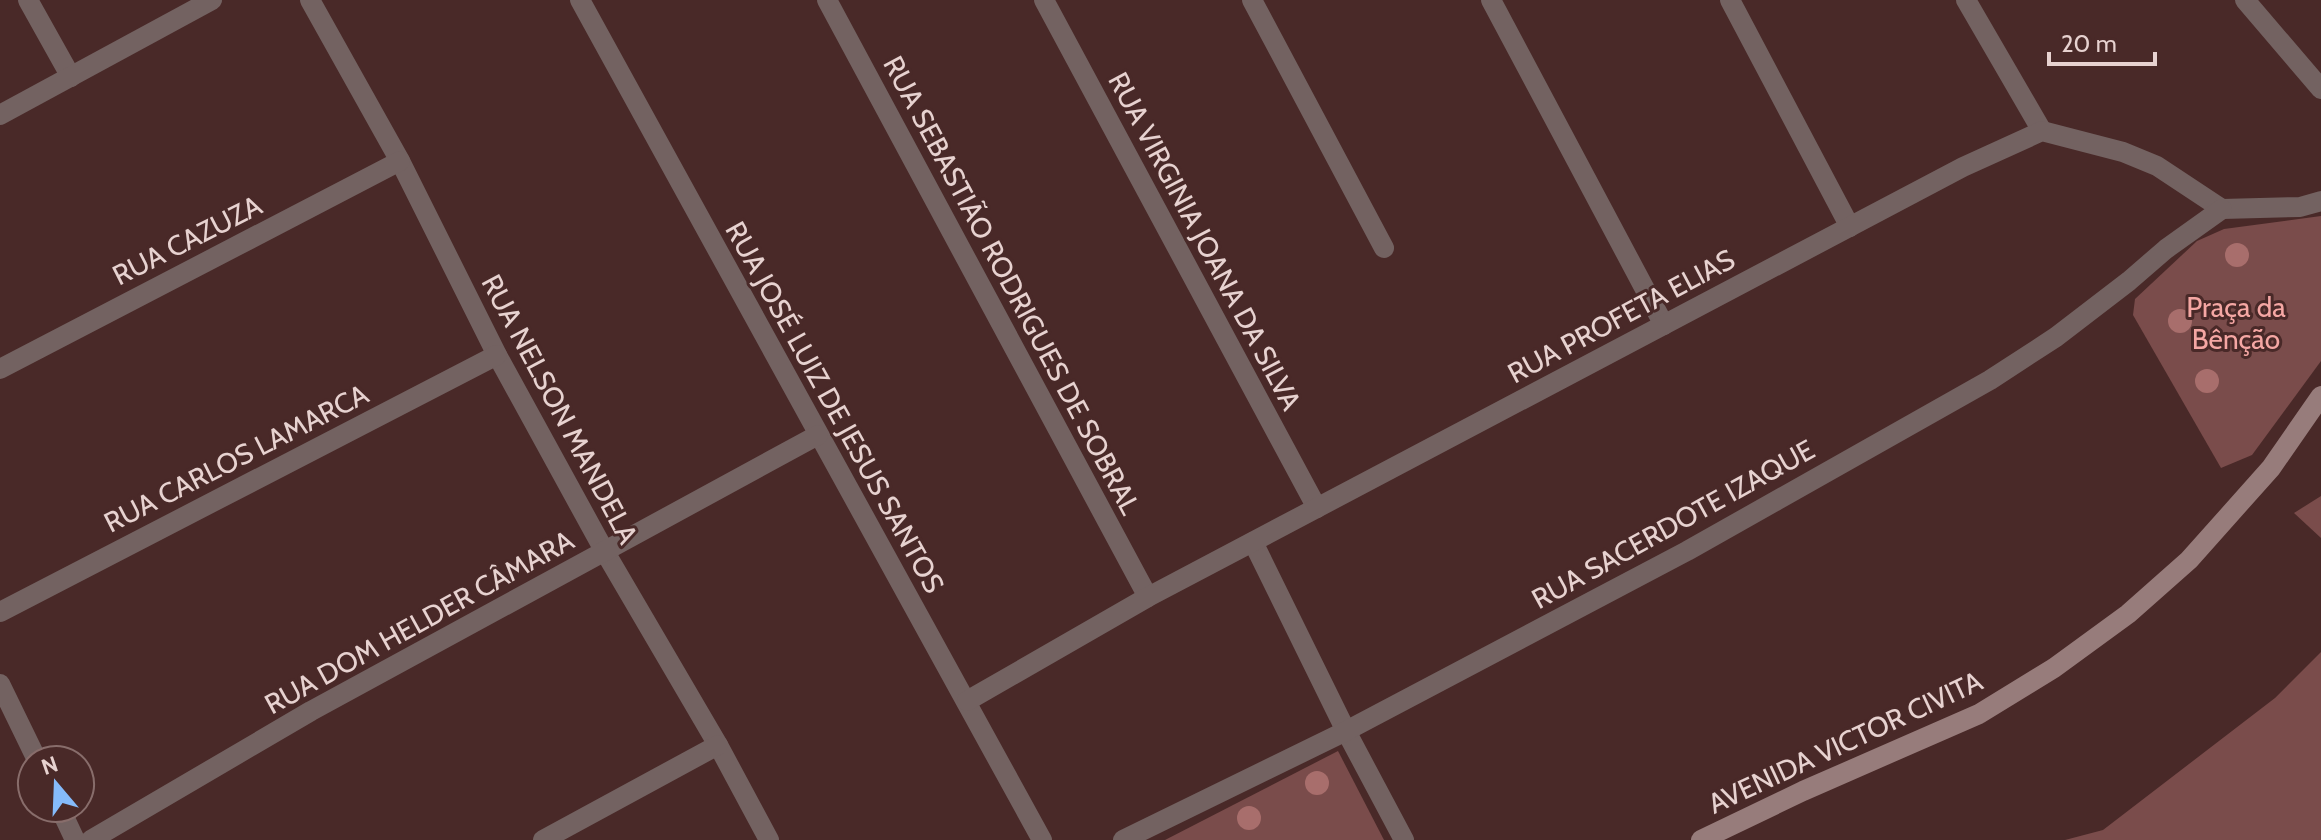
<svg xmlns="http://www.w3.org/2000/svg" width="2321" height="840" viewBox="0 0 2321 840" font-family="Cabin,sans-serif">
<rect width="100%" height="100%" fill="#492928"/>
<g fill="#7a4c4b">
<path d="M2321,216V361L2252,455L2221,468L2133,315L2135,299L2197,241L2224,229Z"/>
<path d="M2321,496V538L2294,513Z"/>
<path d="M2321,652V840H2065L2103,830L2275,698Z"/>
<path d="M1338,751L1384,840H1165Z"/>
</g>
<g fill="none" stroke-linecap="round" stroke-linejoin="round">
<g stroke="#736261" stroke-width="20">
<path d="M28,0L71,77"/>
<path d="M310,0L400,161L497,355L605,552L718,745L769,840"/>
<path d="M580,0L1042,840"/>
<path d="M827,0L1148,597"/>
<path d="M1044,0L1317,508"/>
<path d="M1252,0L1384,248"/>
<path d="M1491,0L1664,325"/>
<path d="M1730,0L1850,227"/>
<path d="M1966,0L2042,131"/>
<path d="M0,115L212,0"/>
<path d="M0,369L400,161"/>
<path d="M1253,542L1346,731L1404,840"/>
<path d="M0,612L497,355"/>
<path d="M0,684L37,760"/>
<path d="M967,701L1148,597L1963,167L2042,131L2123,152L2157,166L2222,209L2300,207L2321,201"/>
<path d="M60,808L75,840"/>
<path d="M91,840L311,711L818,435"/>
<path d="M543,840L718,745"/>
<path d="M1123,840L1346,731L1687,551L1990,380L2056,337L2129,281L2166,249L2222,209"/>
</g>
<path stroke="#736261" stroke-width="20" d="M2245,0L2321,89"/>
<path stroke="#977c7b" stroke-width="20" d="M1701,840L1803,791L1979,714L2054,668L2128,614L2189,560L2271,468L2321,396"/>
</g>
<g fill="#a86e6c">
<circle cx="2237" cy="255" r="12"/>
<circle cx="2180" cy="321" r="12"/>
<circle cx="2207" cy="381" r="12"/>
<circle cx="1317" cy="783" r="12"/>
<circle cx="1249" cy="818" r="12"/>
</g>
<g text-anchor="middle" dominant-baseline="central" stroke-width="6" stroke-linejoin="round" paint-order="stroke">
<g font-size="28" fill="#e7d2d0" stroke="#492928">
<text transform="translate(187 240) rotate(-27)">RUA CAZUZA</text>
<text transform="translate(1205 241) rotate(62)">RUA VIRGINIA JOANA DA SILVA</text>
<text transform="translate(1012 285) rotate(62)">RUA SEBASTIÃO RODRIGUES DE SOBRAL</text>
<text transform="translate(1621 316) rotate(-28)">RUA PROFETA ELIAS</text>
<text transform="translate(835 407) rotate(61)">RUA JOSÉ LUIZ DE JESUS SANTOS</text>
<text transform="translate(560 409) rotate(62)">RUA NELSON MANDELA</text>
<text transform="translate(236 458) rotate(-27)">RUA CARLOS LAMARCA</text>
<text transform="translate(1673 524) rotate(-29)">RUA SACERDOTE IZAQUE</text>
<text transform="translate(419 622) rotate(-29)">RUA DOM HELDER CÂMARA</text>
<text transform="translate(1845 742) rotate(-25)">AVENIDA VICTOR CIVITA</text>
</g>
<g font-size="28" fill="#f5a7a4" stroke="#492928">
<text x="2236" y="307">Praça da<tspan x="2236" dy="32">Bênção</tspan></text>
</g>
</g>
<g transform="translate(56 784) rotate(341)"><circle r="38" fill="#492928" stroke="#886d6b" stroke-width="2"/>
<path d="M0-6L14 30L0 20L-14 30Z" fill="#85bbfb"/>
<text y="-12" font-size="22" font-weight="bold" text-anchor="middle" fill="#e7d2d0">N</text>
</g>
<path d="M2049 52v12h106v-12" fill="none" stroke="#e7d2d0" stroke-width="4"/>
<text x="2061" y="52" font-size="24" fill="#e7d2d0" stroke="#492928" stroke-width="6" paint-order="stroke">20 m</text>
</svg>
